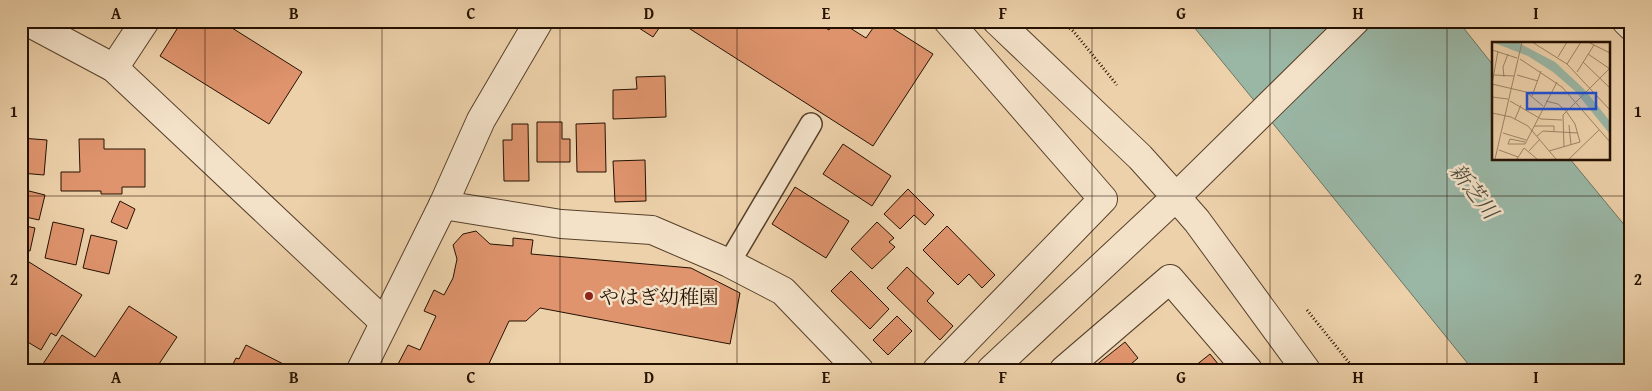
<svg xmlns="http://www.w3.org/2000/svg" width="1652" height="391" viewBox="0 0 1652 391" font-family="'Gentium Book Plus','Noto Serif JP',serif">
<rect width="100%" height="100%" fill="#edd1aa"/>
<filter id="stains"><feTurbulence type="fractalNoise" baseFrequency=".004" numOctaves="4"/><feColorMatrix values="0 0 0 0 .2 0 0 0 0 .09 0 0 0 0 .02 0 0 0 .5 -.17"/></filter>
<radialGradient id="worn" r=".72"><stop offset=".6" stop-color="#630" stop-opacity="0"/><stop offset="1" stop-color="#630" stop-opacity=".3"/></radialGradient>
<path fill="#9ab7a6" stroke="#6b7564" d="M1189,21H1458L1493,65V159H1570L1631,233V370H1473L1302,159Z"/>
<g fill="#df946d" stroke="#251101">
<path d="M182,21H221L302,72L269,124L160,56Z"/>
<path d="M628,21H664L653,37Z"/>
<path d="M690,21H815L829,30L835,21H839L866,38L878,21H881L933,54L873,146L687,27Z"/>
<path d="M665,76L666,117L613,119V90L637,89L636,77Z"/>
<path d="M537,122H562V139H570V162H537Z"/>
<path d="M605,123L606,172H577L576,124Z"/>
<path d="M512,124H528L529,181H504L503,140H512Z"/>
<path d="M21,138L47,140L44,175L21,173Z"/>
<path d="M79,139H104V149H145V187H122V194H101V191H61V172H80Z"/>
<path d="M843,144L891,176L872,206L823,174Z"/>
<path d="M645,160L646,201L615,202L613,161Z"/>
<path d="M795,187L849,221L826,258L772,224Z"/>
<path d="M21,189L45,195L39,220L21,216Z"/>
<path d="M908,189L934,215L925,225L914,215L900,229L884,214Z"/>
<path d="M120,201L135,209L127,229L111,222Z"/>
<path d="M53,222L84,229L76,265L45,258Z"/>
<path d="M877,222L894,238L889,242L895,247L872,269L851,249Z"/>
<path d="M21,225L35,228L30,251L21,249Z"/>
<path d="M947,226L995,275L982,288L969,274L958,285L923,250Z"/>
<path d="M476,231L490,244L513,246V238L533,240L531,254L691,268L740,293L730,344L540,308L526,321H509L486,370H401L396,368L408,345L420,350L436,316L424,311L434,290L444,295L453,278L457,259L453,245L463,234Z"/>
<path d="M91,235L117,241L109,274L83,268Z"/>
<path d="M29,262L82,295L56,336L51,333L41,350L21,338V275Z"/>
<path d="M907,267L934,293L927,301L953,326L940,340L887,288Z"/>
<path d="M851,271L889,309L870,329L831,291Z"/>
<path d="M129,306L177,337L155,370H39L62,335L95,357Z"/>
<path d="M897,316L912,331L888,355L873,340Z"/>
<path d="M1125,342L1138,358L1124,370H1090Z"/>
<path d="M246,345L295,370H230L236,358L239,359Z"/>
<path d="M1210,354L1223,370H1190Z"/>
</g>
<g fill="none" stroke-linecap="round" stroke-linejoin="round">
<g stroke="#57412b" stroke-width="24">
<path id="service" d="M729,263L811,124"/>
</g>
<g stroke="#57412b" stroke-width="30">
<g id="minor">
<path d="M26,21L114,68L384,322"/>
<path d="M1626,21L1631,26"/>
<path d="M114,68L145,21"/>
<path d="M443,205L561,224L652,230L729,263L783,291L859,370"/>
<path d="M937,370L1103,199L948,21"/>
<path d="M991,370L1176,197L1355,21"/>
<path d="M1064,370L1170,279L1248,370"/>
</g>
</g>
<g stroke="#57412b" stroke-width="30">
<g id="tertiary">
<path d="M997,21L1140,157L1176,197L1197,221L1306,370"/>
<path d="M361,370L443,205L481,120L539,21"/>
</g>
</g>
<g stroke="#251101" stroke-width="3" stroke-dasharray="1 2.5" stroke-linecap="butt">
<path d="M1062,21L1074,32L1117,85"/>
<path d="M1307,310L1355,370"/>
</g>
<use href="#service" stroke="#f3e1c8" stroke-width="21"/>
<use href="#minor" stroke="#f3e1c8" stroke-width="28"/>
<use href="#tertiary" stroke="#f3e1c8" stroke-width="28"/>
</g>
<path fill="none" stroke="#251101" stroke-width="1" stroke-opacity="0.55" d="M205,21V370M382,21V370M560,21V370M737,21V370M915,21V370M1092,21V370M1270,21V370M1447,21V370M21,196H1631"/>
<circle fill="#8f2418" stroke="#f3e1c8" stroke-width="2" cx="589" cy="296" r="5"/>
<g text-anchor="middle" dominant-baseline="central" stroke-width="5" stroke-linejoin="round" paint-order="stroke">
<g font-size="20" fill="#251101" stroke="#f3e1c8" text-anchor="start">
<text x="599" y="296">やはぎ幼稚園</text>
</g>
<g font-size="21" font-style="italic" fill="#4e4b3b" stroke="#f3e1c8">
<text transform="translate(1474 191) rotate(52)">新芝川</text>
</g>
</g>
<g transform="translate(1492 42)">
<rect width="118" height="118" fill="#edd1aa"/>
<path d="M0,0H25L63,20L92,47L117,78V91L83,49L61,30L36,14Z" fill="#9ab7a6"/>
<path fill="none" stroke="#9d8466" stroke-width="1" d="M40,0L75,22L118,68M96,0L118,11M0,8L25,16M96,12L118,27M66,15L75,0M28,17L70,45L118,100M91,20L118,46M75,22L89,0M85,30L102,3M2,33L22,34M25,33L46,39M12,35L11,25L16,12M0,42L34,50L51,64M0,42L6,9M40,54L49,29M0,55L16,57M18,59L49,77L70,78M54,59L66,62L74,69L83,82L88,100M0,71L19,75L36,84L64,117M23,77L29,63M77,83L79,103M42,84H62V89M11,91L34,98M45,94L51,89L86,91M33,100L18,97L16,102H33L65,40M72,105L71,73L118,26M7,108L26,115M37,109L48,97M57,109L88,100M3,117L30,0M25,117L32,106L45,117M77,117L107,88"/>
<path fill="#1d4ed8" fill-opacity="0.15" stroke="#1d4ed8" stroke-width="2.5" d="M35,51H104V67H35Z"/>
<rect width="118" height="118" fill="none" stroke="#251101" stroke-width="2.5"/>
</g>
<rect width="1652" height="391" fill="none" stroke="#edd1aa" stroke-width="55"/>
<rect x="28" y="28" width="1596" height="336" fill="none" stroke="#251101" stroke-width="2"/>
<g font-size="16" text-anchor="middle" font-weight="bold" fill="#251101">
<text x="116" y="19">A</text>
<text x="294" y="19">B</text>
<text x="471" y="19">C</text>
<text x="649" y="19">D</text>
<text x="826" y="19">E</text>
<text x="1003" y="19">F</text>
<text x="1181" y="19">G</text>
<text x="1358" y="19">H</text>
<text x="1536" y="19">I</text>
<text x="14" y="117">1</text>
<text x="1638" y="117">1</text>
<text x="14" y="285">2</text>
<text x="1638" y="285">2</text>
<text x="116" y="383">A</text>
<text x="294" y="383">B</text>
<text x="471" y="383">C</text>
<text x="649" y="383">D</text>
<text x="826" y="383">E</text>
<text x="1003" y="383">F</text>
<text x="1181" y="383">G</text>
<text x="1358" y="383">H</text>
<text x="1536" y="383">I</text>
</g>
<rect width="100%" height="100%" filter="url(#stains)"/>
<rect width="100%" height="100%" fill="url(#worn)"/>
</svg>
